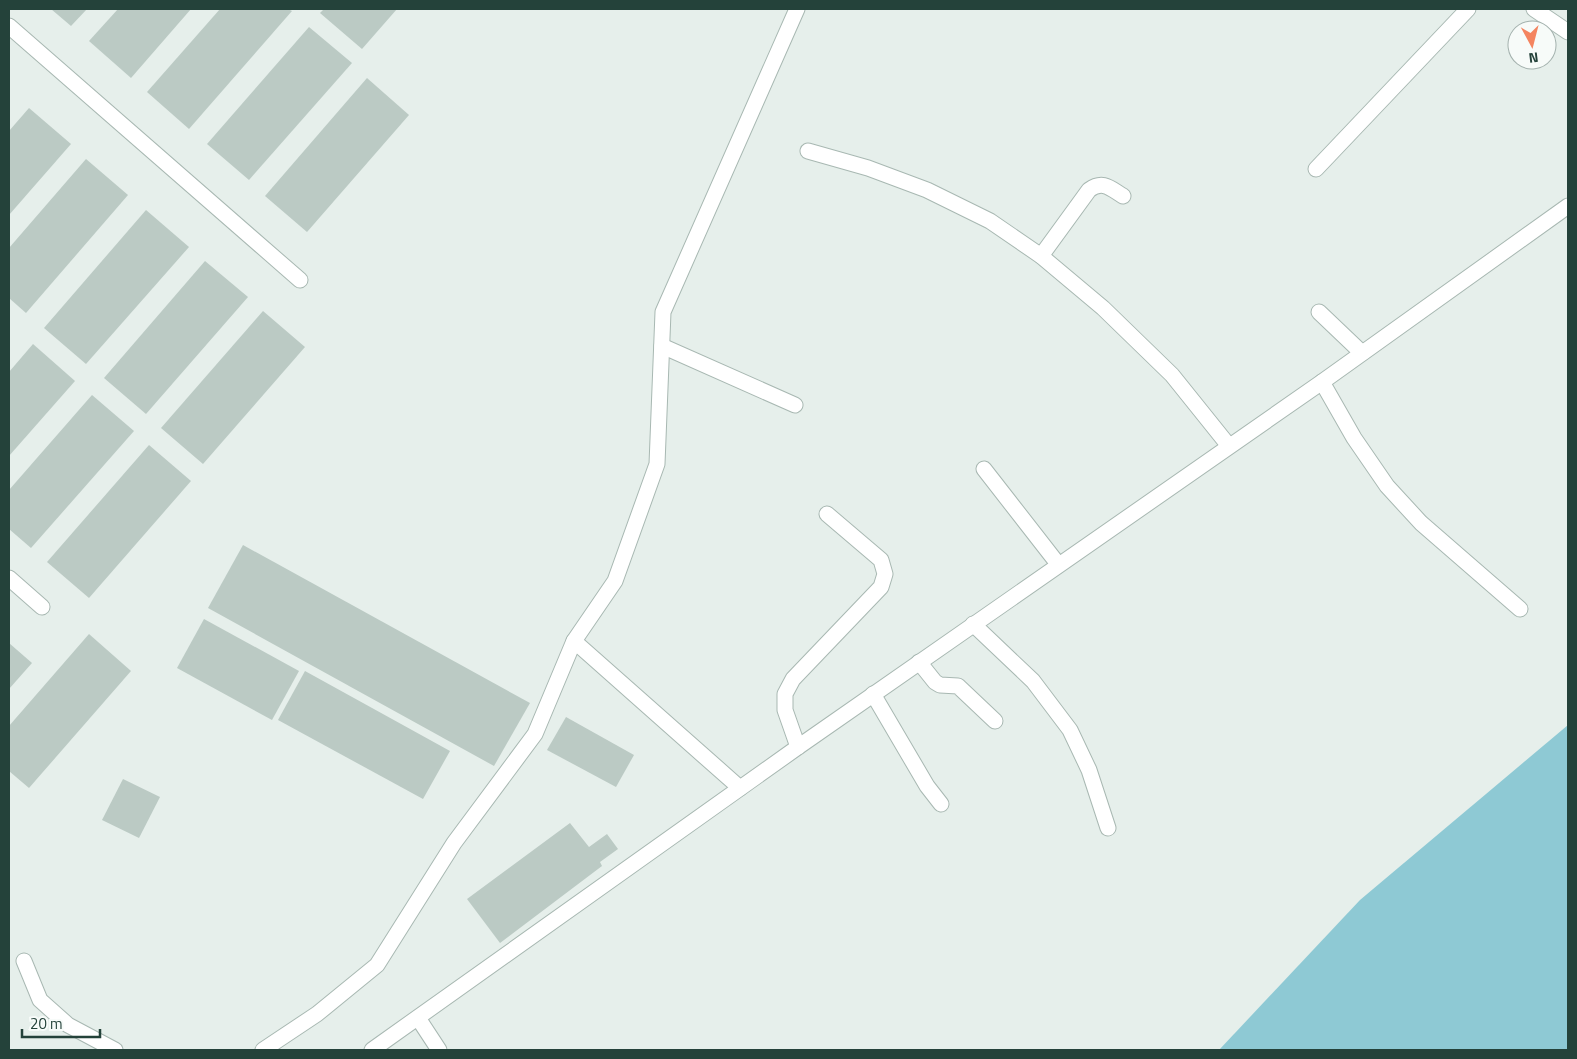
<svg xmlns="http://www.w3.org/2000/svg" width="1577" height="1059" viewBox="0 0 1577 1059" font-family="'Titillium Web',sans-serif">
<rect width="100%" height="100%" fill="#e6efeb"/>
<path fill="#8ec9d4" d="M1568,725V1050H1219L1360,900Z"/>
<g fill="#bbcac4">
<path d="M51,9H87L71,26Z"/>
<path d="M118,9H191L131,78L89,41Z"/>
<path d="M220,9H288L292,11L189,129L147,92Z"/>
<path d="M324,9H397L362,49L320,13Z"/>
<path d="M309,27L352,63L249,180L207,144Z"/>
<path d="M367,78L409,115L307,232L265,196Z"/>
<path d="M29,108L71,144L9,215V131Z"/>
<path d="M86,159L128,195L26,313L9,298V248Z"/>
<path d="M146,210L189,247L86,364L44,328Z"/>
<path d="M205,261L248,297L146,414L104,378Z"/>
<path d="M263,311L305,347L203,464L161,428Z"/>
<path d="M33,344L75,381L9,456V372Z"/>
<path d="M92,395L134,431L31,548L9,529V490Z"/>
<path d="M149,445L191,481L89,598L47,562Z"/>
<path d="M243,545L530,703L494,766L208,608Z"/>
<path d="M204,619L299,671L272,720L177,668Z"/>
<path d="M89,634L131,671L29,788L9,771V726Z"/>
<path d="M9,643L32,663L9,689Z"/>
<path d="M305,671L450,751L423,799L278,720Z"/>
<path d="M566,717L634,755L616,787L547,750Z"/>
<path d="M123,779L160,797L139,838L102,820Z"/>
<path d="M570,823L589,847L607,834L618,849L600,862L602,866L500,943L467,899Z"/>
</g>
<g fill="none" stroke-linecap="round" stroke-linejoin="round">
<g stroke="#a8b8b2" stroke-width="17">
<g id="minor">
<path d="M1534,9L1568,32"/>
<path d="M9,26L300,280"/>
<path d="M808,151L868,168L927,190L990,221L1041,256L1103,308L1172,375L1229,446"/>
<path d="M1316,169L1468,9"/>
<path d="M1041,256L1089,190C1103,180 1110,188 1123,196"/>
<path d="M1319,312L1362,353"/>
<path d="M662,346L795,405"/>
<path d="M1322,382L1354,438L1387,486L1421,523L1520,609"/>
<path d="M984,469L1058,564"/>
<path d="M9,578L42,607"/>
<path d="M973,624L1033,681L1070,730L1089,770L1108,828"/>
<path d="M574,641L740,788"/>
<path d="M919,662L935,682L940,685L958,686L995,721"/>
<path d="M873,694L927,786L941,804"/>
<path d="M798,747L785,710V694L793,679L881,587L885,574L881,560L827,514"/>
<path d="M24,961L40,1000L68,1025L115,1050"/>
<path d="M418,1018L439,1050"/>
<path d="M263,1050L317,1014L377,965L454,843L535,734L574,641L615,581L657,464L663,312L797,9"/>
<path d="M372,1050L798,747L1322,382L1568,206"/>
</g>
</g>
<use href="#minor" stroke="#fff" stroke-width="15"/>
</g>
<rect width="1577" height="1059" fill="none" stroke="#24423a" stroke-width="20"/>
<g transform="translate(1532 45) rotate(173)"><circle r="24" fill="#f7fbf9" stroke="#a3b1ad"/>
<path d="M0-4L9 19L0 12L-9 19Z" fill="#f4845f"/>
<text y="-8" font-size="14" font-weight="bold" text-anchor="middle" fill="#24423a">N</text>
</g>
<path d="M22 1029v8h78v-8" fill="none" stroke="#24423a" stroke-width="2.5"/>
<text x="30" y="1029" font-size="15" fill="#24423a" stroke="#f7fbf9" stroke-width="4" paint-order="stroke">20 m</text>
</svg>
